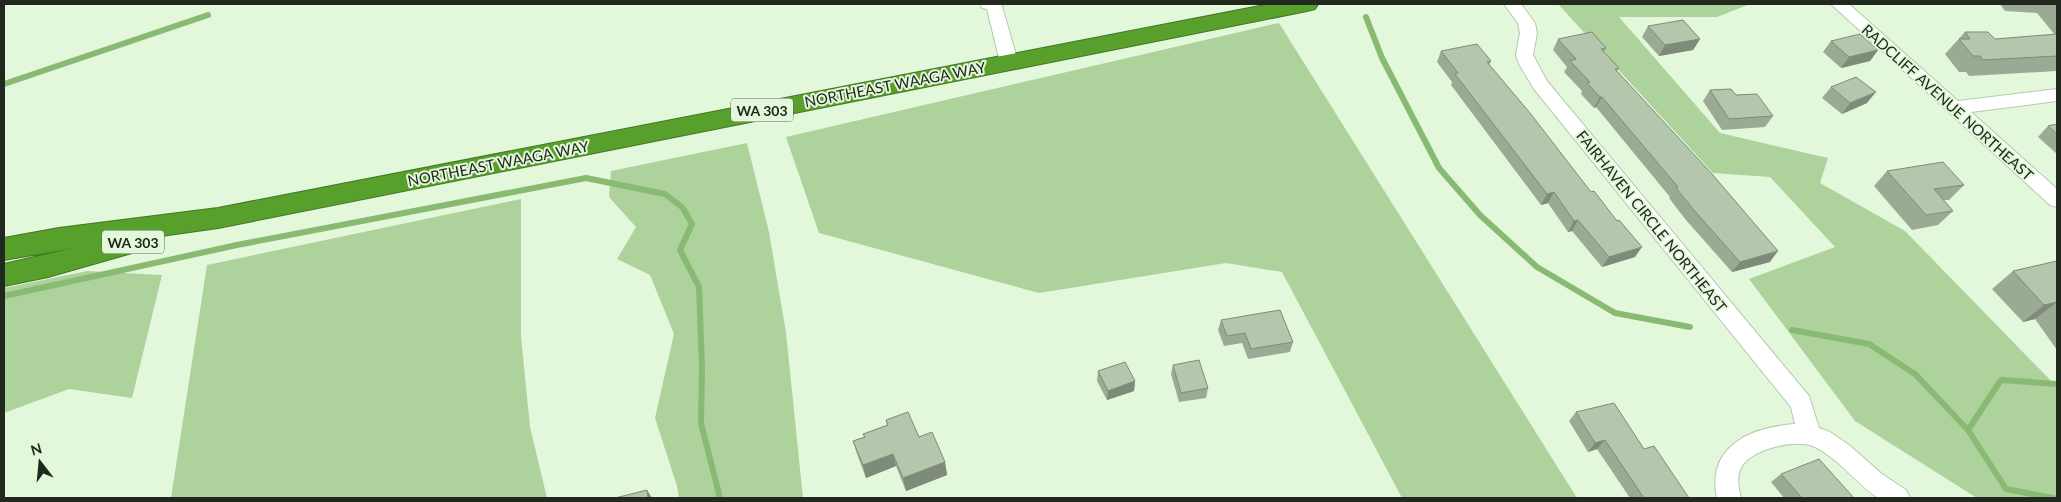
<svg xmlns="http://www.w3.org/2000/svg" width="2061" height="502" viewBox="0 0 2061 502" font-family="Lato,sans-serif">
<rect width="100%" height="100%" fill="#e3f7db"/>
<g fill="#add29c">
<path d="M1558,4H1750L1717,17H1619L1720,133L1828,158L1820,183L1905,231L2057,387V498H1977L1855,421L1749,279L1835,247L1770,177L1713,173Z"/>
<path d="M1279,23L1577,498H1402L1282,272L1226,263L1039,293L819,233L786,137Z"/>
<path d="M747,143L769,232L786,333L803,498H679L677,486L655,418L674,334L650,275L617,259L636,227L609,197L611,171Z"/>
<path d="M521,199V337L530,427L547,498H171L207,265Z"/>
<path d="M87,271L162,275L132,398L69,389L4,413V288Z"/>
</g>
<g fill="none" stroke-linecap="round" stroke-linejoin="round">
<g stroke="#89ba73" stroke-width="6">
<path d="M1366,17L1382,58L1439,168L1480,215L1537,267L1615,313L1690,327"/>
<path d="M4,84L208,15"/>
<path d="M4,296L237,245L586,178L665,194L683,208L692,224L680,250L699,287L702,367L701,423L720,498"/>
<path d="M1792,330L1869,344L1915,374L1968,430L2006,489L2053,498"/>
<path d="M1968,430L2001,380L2057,384"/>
</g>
<g stroke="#b6c9ae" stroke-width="2">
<g id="minor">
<path d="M980,4H1001L1002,6L1018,62L1015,66L1009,68L1003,66L1000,62L987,9L982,8Z"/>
<path d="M1504,4H1521L1535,23L1537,33L1533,55L1547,81L1809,396L1819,428L1830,432L1849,445L1882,474L1906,490L1910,498H1878C1856,483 1839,459 1815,447C1797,438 1750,449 1741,468C1736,477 1739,489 1741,498H1717C1706,446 1751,427 1795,424L1791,407L1534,89L1519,64L1516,55L1520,33L1518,23Z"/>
<path d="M1831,4H1849L1958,101L2057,89V101L1971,112L2057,189V207L2050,205Z"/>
</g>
</g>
<g stroke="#457627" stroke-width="2">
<path id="highway" d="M1270,4H1318L1315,9L1307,11L218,228L133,240L136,245L132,253L48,277L4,286V264L74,248L4,260V238L59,228L218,208Z"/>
</g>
<use href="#minor" fill="#fff" fill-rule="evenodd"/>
<use href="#highway" fill="#58a02c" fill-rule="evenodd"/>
</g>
<g fill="#9baa94">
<path d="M2000,4H2057V71L1969,76L1966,72H1959L1945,54L1965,32L1995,39L2055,35L2037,13L2005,11Z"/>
<path d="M1648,26L1700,39L1693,50L1659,56L1642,37Z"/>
<path d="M1558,39L1606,48L1604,52L1619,68L1617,71L1770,262L1732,272L1686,220L1669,198L1670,197L1596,107L1594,108L1581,94L1582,91L1564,72L1567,67L1553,50Z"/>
<path d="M1831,41L1878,50L1870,61L1841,68L1823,52Z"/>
<path d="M1441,51L1491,61L1489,65L1635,257L1602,267L1572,231L1568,232L1548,203L1541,205L1451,85L1452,82L1437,62Z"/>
<path d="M1831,87L1867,103L1842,114L1822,98Z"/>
<path d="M1710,90L1736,95L1773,116L1765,127L1722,130L1703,101Z"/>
<path d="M2057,124V154L2038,137L2048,126Z"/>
<path d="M1887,171L1964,185L1949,200H1944L1953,211L1938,225L1912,230L1874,186Z"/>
<path d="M2057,261V350L2035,319L2023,322L1992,289L2013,271Z"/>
<path d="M1221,320L1293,342L1290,352L1248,359L1242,343L1224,346L1218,330Z"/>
<path d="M1173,365L1208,388L1206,398L1179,402L1171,374Z"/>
<path d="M1098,371L1135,381L1134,391L1107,400L1097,381Z"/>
<path d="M1576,412L1644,449L1689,498H1630L1597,449L1588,452L1569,421Z"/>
<path d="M886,420L919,437L945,462L947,475L906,491L896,466L866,478L857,454L853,441L864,437L863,434L887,425Z"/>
<path d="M1781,474L1854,498H1784L1771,482Z"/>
</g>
<g fill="#7e8b78">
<path d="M1700,39L1693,50L1659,56L1665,45Z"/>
<path d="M1878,50L1870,61L1841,68L1849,57Z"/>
<path d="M1876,92L1867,103L1842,114L1850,103Z"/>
<path d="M1600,97H1602L1596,107L1594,108Z"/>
<path d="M1554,192L1548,203L1541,205L1547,194Z"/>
<path d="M1578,220L1572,231L1568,232L1574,221Z"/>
<path d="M1642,247L1635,257L1602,267L1609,257Z"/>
<path d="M1778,251L1770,262L1732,272L1740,262Z"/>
<path d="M2057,302L2035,319L2023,322L2044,305Z"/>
<path d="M1135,381L1134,391L1107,400L1108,391Z"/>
<path d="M1605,440L1597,449L1588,452L1595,443Z"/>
<path d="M893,454L896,466L866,478L863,465Z"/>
<path d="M945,462L947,475L906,491L903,478Z"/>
<path d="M647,490L652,498H648Z"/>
</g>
<g fill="#b4c6ac" stroke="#7e8b78">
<path d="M1683,20L1700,39L1665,45L1648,26Z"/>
<path d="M1592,32L1606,48L1601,49L1619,68L1615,69L1712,174L1778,251L1740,262L1693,209L1676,188L1678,187L1602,97H1600L1587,83L1590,82L1570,61L1576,59L1558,39Z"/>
<path d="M1965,32H1988L1995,39L2057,34V56L1983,60L1980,56H1973L1959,39H1970Z"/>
<path d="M1860,34L1878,50L1849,57L1831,41Z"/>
<path d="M1477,44L1491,61L1487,62L1530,113L1591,192L1594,191L1617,221L1619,220L1642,247L1609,257L1578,220L1574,221L1554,192L1547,194L1455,74L1458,73L1441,51Z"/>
<path d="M1856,77L1876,92L1850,103L1831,87Z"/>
<path d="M1731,89L1736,95L1757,94L1773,116L1729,119L1710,90Z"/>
<path d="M2057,124V134L2048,126Z"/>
<path d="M1943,162L1964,185L1934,189L1953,211L1926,215L1887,171Z"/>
<path d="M2057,261V302L2044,305L2013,271Z"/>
<path d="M1280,310L1293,342L1251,349L1245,333L1227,336L1221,320Z"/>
<path d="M1199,360L1208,388L1181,393L1173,365Z"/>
<path d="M1125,362L1135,381L1108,391L1098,371Z"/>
<path d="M1614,403L1644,449L1654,446L1689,498H1644L1605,440L1595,443L1576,412Z"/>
<path d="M908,412L919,437L932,432L945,462L903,478L893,454L863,465L853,441L865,437L863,434L888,425L886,420Z"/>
<path d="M1819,459L1854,498H1802L1781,474Z"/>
<path d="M647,490L648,498H615Z"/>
</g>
<g text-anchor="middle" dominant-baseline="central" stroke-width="4" stroke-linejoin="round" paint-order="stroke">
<g fill="#e3f7db" stroke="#5b6656" stroke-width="1">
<rect x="731" y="98.5" width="62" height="23" rx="4"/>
<rect x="102" y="230.5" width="62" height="23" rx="4"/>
</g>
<g font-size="14" font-weight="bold" fill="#21281d">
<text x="762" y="110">WA 303</text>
<text x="133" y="242">WA 303</text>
</g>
<g font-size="15" fill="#21281d" stroke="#e3f7db">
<text transform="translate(895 84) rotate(-11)">NORTHEAST WAAGA WAY</text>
<text transform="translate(1948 102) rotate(42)">RADCLIFF AVENUE NORTHEAST</text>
<text transform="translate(498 163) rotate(-11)">NORTHEAST WAAGA WAY</text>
<text transform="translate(1652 221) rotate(51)">FAIRHAVEN CIRCLE NORTHEAST</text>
</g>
</g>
<rect width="2061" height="502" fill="none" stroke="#21281d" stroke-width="10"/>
<g transform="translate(40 462) rotate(344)" stroke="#e3f7db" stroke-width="4" paint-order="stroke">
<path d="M0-4L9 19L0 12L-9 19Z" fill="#21281d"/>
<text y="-8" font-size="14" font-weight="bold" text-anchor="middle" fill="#21281d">N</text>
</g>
</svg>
